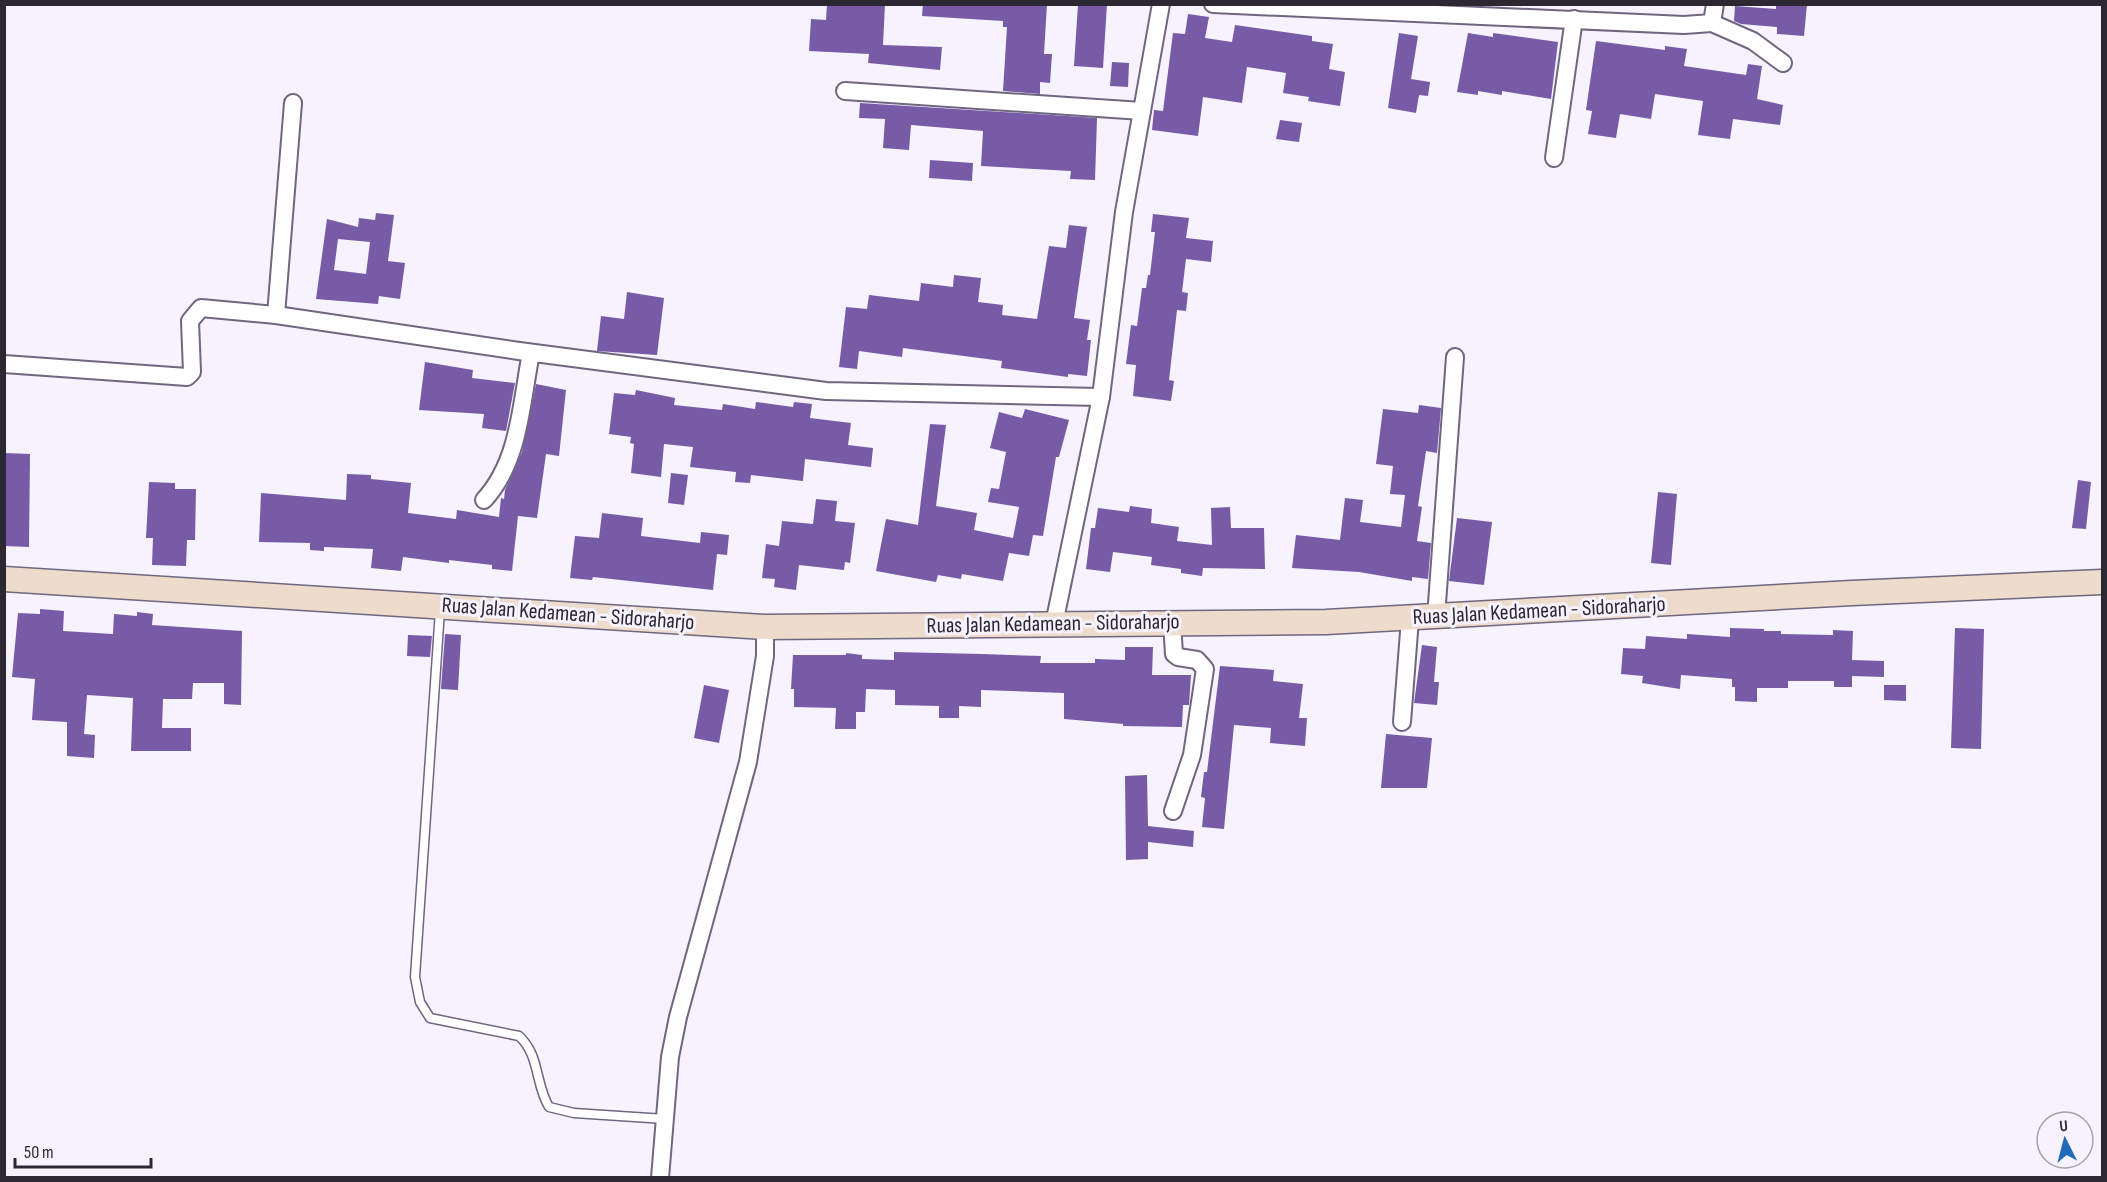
<svg xmlns="http://www.w3.org/2000/svg" width="2107" height="1182" viewBox="0 0 2107 1182" font-family="'Sofia Sans Condensed',sans-serif">
<rect width="100%" height="100%" fill="#f6f2fe"/>
<g fill="#775ba7" fill-rule="evenodd">
<path d="M827,4H885L883,45L942,47L940,70L868,63L869,54L809,51L811,19L826,20Z"/>
<path d="M923,4H1047L1044,54H1052L1050,83L1040,82V94L1003,91L1007,27H1003V21L922,16Z"/>
<path d="M1078,4H1107L1103,68L1074,66Z"/>
<path d="M1776,4H1807L1804,36L1777,34V27L1741,24L1734,21L1735,6L1776,9Z"/>
<path d="M1188,14L1209,17L1205,38L1232,42L1235,25L1312,36V41L1333,44L1329,69L1345,72L1340,106L1308,101L1309,97L1283,93L1286,73L1247,67L1242,103L1203,97L1198,136L1152,130L1154,110L1163,111L1173,33L1185,34Z"/>
<path d="M1399,33L1418,36L1411,79L1430,82L1428,96L1419,95L1416,113L1388,108Z"/>
<path d="M1468,33L1493,37V33L1558,42L1551,99L1502,91V95L1478,91V95L1457,92Z"/>
<path d="M1596,41L1665,50V46L1687,49L1684,66L1746,75L1748,64L1762,66L1757,99L1783,105L1780,125L1733,119L1730,139L1698,135L1703,101L1655,94L1651,119L1620,114L1616,138L1588,134L1592,111L1586,110Z"/>
<path d="M1112,62L1129,63L1128,87L1110,86Z"/>
<path d="M860,103L1097,118L1095,180L1070,179L1071,171L981,166L983,131L911,125L909,150L883,148L885,119L859,118Z"/>
<path d="M1280,120L1302,123L1299,142L1276,139Z"/>
<path d="M930,160L973,163L972,181L929,178Z"/>
<path d="M376,213L394,215L388,261L405,263L400,299L379,296L378,304L316,299L327,219L358,227L359,218L375,220ZM338,239L370,242L366,274L334,270Z"/>
<path d="M1153,214L1189,218L1186,238L1213,241L1211,262L1186,259L1182,292L1188,293L1186,311L1177,310L1169,380L1174,381L1171,401L1133,396L1136,365L1126,364L1131,325L1137,326L1142,288H1146L1148,275H1150L1155,232H1151Z"/>
<path d="M1069,225L1087,227L1074,318L1090,320L1087,340H1091L1087,376L1068,374V377L1001,368L1002,361L903,348L902,357L859,351L857,369L839,367L846,307L867,309L869,295L919,301L921,283L953,287L954,275L981,278L978,302L1003,305L1002,315L1037,319L1049,246L1066,248Z"/>
<path d="M627,292L664,298L657,355L597,351L601,316L624,319Z"/>
<path d="M425,362L473,370L472,378L515,383L506,431L482,428L484,414L419,410Z"/>
<path d="M536,384L566,390L559,456L546,454L537,518L518,516L512,571L492,569V565L449,560V563L403,557L401,571L371,568L373,549L324,547V551L310,550V543L259,542L261,493L346,500L347,474L371,475V479L411,483L408,513L456,519L457,510L499,517L501,498L504,499L505,490L522,452Z"/>
<path d="M636,390L675,398L674,405L722,410L723,404L755,409L756,402L793,407L794,402L812,404L810,418L851,423L848,445L873,448L871,467L805,459L803,481L751,475L750,483L735,482L736,472L690,467L693,447L664,444L661,477L631,473L634,444L630,443L631,437L609,434L614,393L635,395Z"/>
<path d="M1419,405L1441,408L1437,453L1426,451L1418,506L1422,507L1417,541L1431,543L1428,579L1412,577V581L1359,572L1292,568L1296,535L1340,540L1345,498L1363,500L1360,522L1401,527L1405,495L1390,494L1393,466L1376,464L1383,409L1418,413Z"/>
<path d="M1025,409L1069,420L1059,457H1056L1043,536L1033,535L1029,556L1009,553L1003,581L962,574L961,579L938,575L936,582L876,571L886,519L918,525L930,424L946,425L936,506L977,513L974,530L1013,538L1019,507L988,502L991,488L999,489L1006,452L990,448L999,412L1022,418Z"/>
<path d="M5,453L30,454L29,547L4,546Z"/>
<path d="M671,473L688,475L684,505L668,503Z"/>
<path d="M2078,480L2091,482L2086,529L2072,528Z"/>
<path d="M149,482L175,483V489H196L195,540H187L186,566L152,565L153,538H146Z"/>
<path d="M1658,492L1677,494L1671,565L1651,563Z"/>
<path d="M816,499L837,501L835,521L855,523L850,563L845,562L844,570L799,565L796,590L774,587L775,579L762,578L766,544L779,546L782,521L813,524Z"/>
<path d="M1130,506L1152,509L1151,523L1179,527L1177,541L1212,545L1211,508L1230,507L1231,528H1264L1265,569L1203,568L1202,576L1181,573V569L1151,565L1152,557L1113,552L1110,572L1086,569L1091,528H1095L1098,508L1129,512Z"/>
<path d="M602,513L643,518L641,536L700,543L701,532L729,535L727,555L717,554L713,590L593,577L592,580L570,578L575,536L599,538Z"/>
<path d="M1457,518L1492,522L1484,585L1449,581Z"/>
<path d="M40,609L64,611L63,631L113,634L114,614L137,616V612L153,614L152,625L242,631L241,705L224,704V683H193L192,699H163L162,728H191V751H131L133,698L87,695L84,734L95,735L94,758L67,756V722L32,720L35,679L12,677L18,613L40,614Z"/>
<path d="M1730,628L1764,629V631H1781V634L1833,635V630L1853,631L1852,660L1884,661V677L1852,676V687H1834V681H1788V688H1757V702L1735,701V687H1732V679L1681,675L1680,689L1642,683L1643,676L1621,674L1623,648L1645,649L1646,636L1687,639V634L1730,637Z"/>
<path d="M1955,628L1984,629L1981,749L1951,748Z"/>
<path d="M445,634L461,635L458,690L441,689Z"/>
<path d="M408,635L432,636L430,657L407,656Z"/>
<path d="M1422,645L1437,647L1434,682H1439L1437,705L1414,703Z"/>
<path d="M1125,647H1153L1152,675H1191L1189,705H1183L1182,727L1123,726V724L1064,719V693L981,690V707L959,706V718H939V706L895,705V690L866,689L865,712H856V729H835L836,708L794,707V689H791L793,655H846V653L862,655V659L894,660V652L982,654L1041,656L1040,663H1095V659L1125,660Z"/>
<path d="M1220,666L1274,670L1273,681L1303,684L1299,718H1307L1305,746L1270,743L1271,728L1234,725L1224,829L1202,827L1205,798L1201,797L1204,772H1207Z"/>
<path d="M704,685L729,690L719,743L694,738Z"/>
<path d="M1884,685H1906V701L1884,700Z"/>
<path d="M1386,734L1432,738L1427,788H1381Z"/>
<path d="M1147,775L1148,826L1194,831L1193,847L1148,842V859L1126,860L1125,776Z"/>
</g>
<g fill="none" stroke-linecap="round" stroke-linejoin="round">
<g stroke="#706680" stroke-width="11">
<path id="lane" d="M440,610L415,977L420,1002L430,1018L519,1036C540,1055 535,1084 549,1107L574,1113L665,1119"/>
</g>
<g stroke="#706680" stroke-width="20">
<g id="street">
<path d="M1213,4L1684,25L1712,23L1715,4"/>
<path d="M1712,23L1753,41L1783,63"/>
<path d="M845,91L1142,111"/>
<path d="M1554,158L1574,19"/>
<path d="M276,315L293,103"/>
<path d="M4,364L187,377L192,372L190,321L201,308L276,315L519,351L826,391L1101,397"/>
<path d="M484,500C520,461 521,403 531,353"/>
<path d="M1436,617L1455,357"/>
<path d="M1172,623L1174,654L1178,657L1197,660L1205,669L1192,755L1173,811"/>
<path d="M1054,624L1101,397L1124,212L1161,4"/>
<path d="M1402,722L1410,619"/>
<path d="M660,1178L670,1057L678,1017L748,762L765,656V627"/>
</g>
</g>
<g stroke="#706680" stroke-width="27">
<path id="secondary" d="M4,579L765,627L1326,622L1852,593L2102,582"/>
</g>
<use href="#lane" stroke="#fff" stroke-width="8"/>
<use href="#street" stroke="#fff" stroke-width="16"/>
<use href="#secondary" stroke="#eddccb" stroke-width="24"/>
</g>
<g text-anchor="middle" dominant-baseline="central" stroke-width="6" stroke-linejoin="round" paint-order="stroke">
<g font-size="22" fill="#2c2832" stroke="#f6f2fe">
<text transform="translate(1539 611) rotate(-3)">Ruas Jalan Kedamean - Sidoraharjo</text>
<text transform="translate(568 614) rotate(4)">Ruas Jalan Kedamean - Sidoraharjo</text>
<text transform="translate(1053 624) rotate(-1)">Ruas Jalan Kedamean - Sidoraharjo</text>
</g>
</g>
<rect width="2107" height="1182" fill="none" stroke="#2c2832" stroke-width="12"/>
<g transform="translate(2065 1140) rotate(354)"><circle r="28" fill="#f6f2fe" stroke="#a5a1ac" stroke-width="1.5"/>
<path d="M0-4.5L10 22L0 15L-10 22Z" fill="#2169b9"/>
<text y="-9" font-size="16" font-weight="bold" text-anchor="middle" fill="#2c2832">U</text>
</g>
<path d="M15 1158v9h136v-9" fill="none" stroke="#2c2832" stroke-width="3"/>
<text x="24" y="1158" font-size="18" fill="#2c2832" stroke="#f6f2fe" stroke-width="4.5" paint-order="stroke">50 m</text>
</svg>
